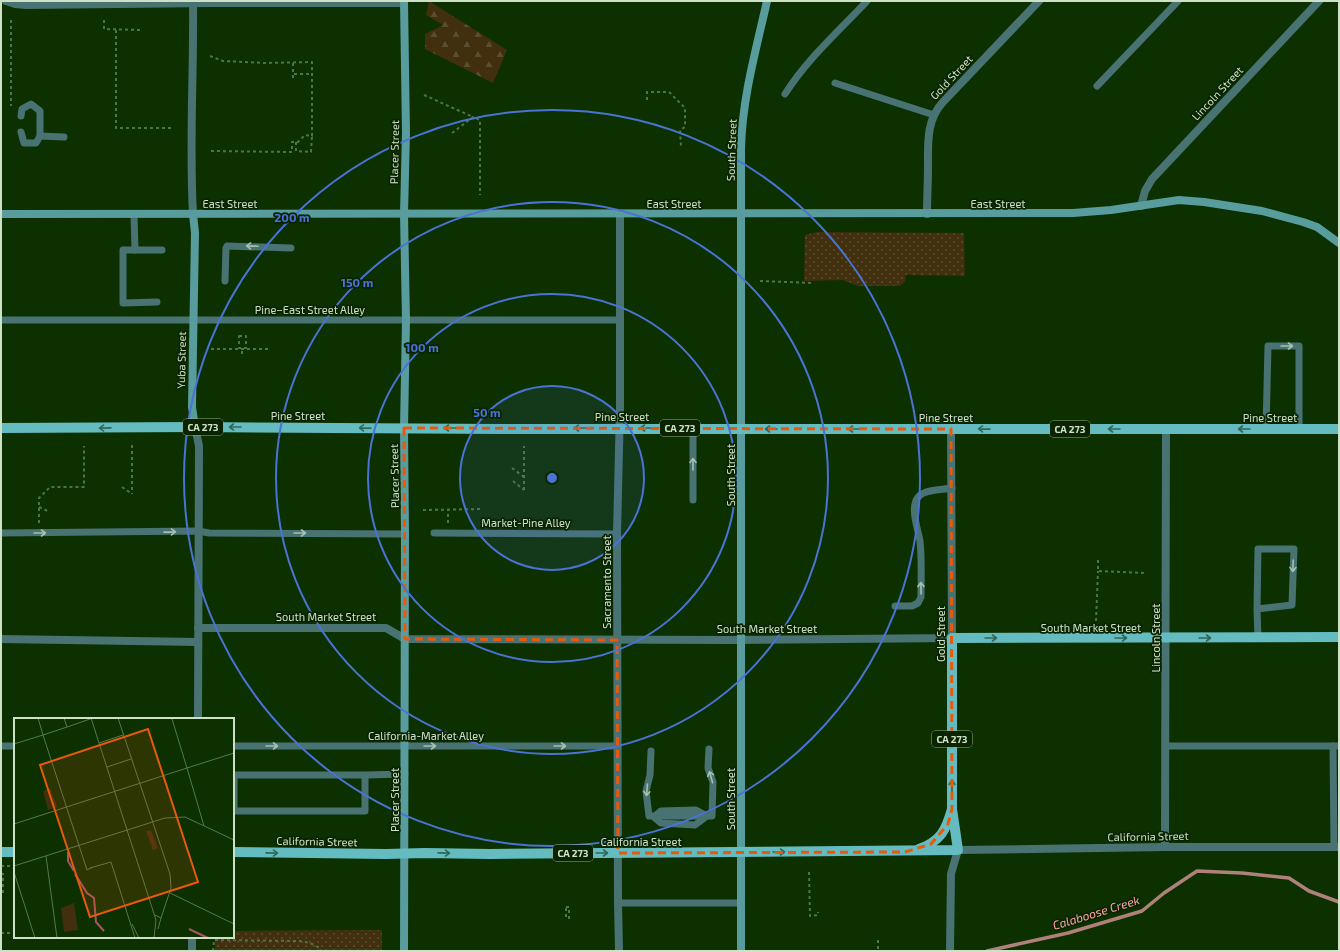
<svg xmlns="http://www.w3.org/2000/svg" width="1340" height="952" viewBox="0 0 1340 952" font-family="'Exo 2',sans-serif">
<defs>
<pattern id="grass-dots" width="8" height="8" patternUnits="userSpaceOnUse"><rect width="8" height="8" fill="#412f0e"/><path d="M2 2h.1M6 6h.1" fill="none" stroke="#5b4d30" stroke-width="1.8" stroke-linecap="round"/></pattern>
<pattern id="forest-firs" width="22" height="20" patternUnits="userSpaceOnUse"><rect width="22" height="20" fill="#412f0e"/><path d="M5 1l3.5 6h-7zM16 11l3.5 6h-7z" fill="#5b4d30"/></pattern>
</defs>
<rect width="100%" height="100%" fill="#0c3000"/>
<g fill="url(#grass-dots)">
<path d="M817,232L964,233L965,276L906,275L905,281L900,286H858L843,280L804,281L805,235Z"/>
<path d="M382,930V951H215V937H233V931Z"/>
</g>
<path fill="url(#forest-firs)" d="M429,1L507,50L493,83L425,49V34L443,25L426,15Z"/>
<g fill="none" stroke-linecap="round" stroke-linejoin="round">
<path stroke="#b0817b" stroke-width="3.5" d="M987,951L1068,933L1142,911L1164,893L1197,871L1242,873L1289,878L1309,891L1339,902"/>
<g stroke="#537249" stroke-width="2" stroke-dasharray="3 3" stroke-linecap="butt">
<path d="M11,20V106"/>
<path d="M104,20V29L140,30"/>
<path d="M116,30V128H172"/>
<path d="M210,56L223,61L265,63L312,62V136L305,135L298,142H292V152L210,151"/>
<path d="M293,63V74H312"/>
<path d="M293,78V74"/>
<path d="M424,95L473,117"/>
<path d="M647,100V92H669L685,108V127L680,130L681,147"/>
<path d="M452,133L473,117L480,120V195"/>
<path d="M296,142V151L311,152L312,136"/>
<path d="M760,281L814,283"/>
<rect x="239" y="336" width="7" height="12"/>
<path d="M211,349H269"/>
<path d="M242,354V349"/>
<path d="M132,445V494"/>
<path d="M512,468L524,477"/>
<path d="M513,481L524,490"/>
<path d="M122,487L132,494"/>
<path d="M524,490V446"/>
<path d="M39,507L50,512"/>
<path d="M423,510L482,509"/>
<path d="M39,523V498L50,487H84V446"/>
<path d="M448,523V510"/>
<path d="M1098,560V571L1147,573"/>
<path d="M1096,621L1098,571"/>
<path d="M1,866H15"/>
<path d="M809,872L810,916L818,915V912"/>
<path d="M3,893V873"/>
<rect x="566" y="907" width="3" height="11"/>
<path d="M1,933H15"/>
<path d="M878,940V951"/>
<path d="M213,951L214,940L299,941L310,943L320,948L321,951"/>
</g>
<g stroke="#497273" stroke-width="7">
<path d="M835,83L934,115"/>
<path d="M1097,86L1178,1"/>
<path d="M785,94C807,59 839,31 867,1"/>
<path d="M21,116L22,109L31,104L40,111V136L36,143H24L21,132"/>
<path d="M40,136L64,137"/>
<path d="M134,215L135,250H123V303L157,302"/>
<path d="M135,250H162"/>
<path d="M225,281L226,248L227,246L291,248"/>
<path d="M1,320H620"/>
<path d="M693,428V500"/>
<path d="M1266,429L1268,346H1299V429"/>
<path d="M1,533L198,531L209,533L405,534"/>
<path d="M434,533L617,534"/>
<path d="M895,606H912L918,603L921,597C921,579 922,559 920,541C918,529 909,506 919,496C926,489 942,490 952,488"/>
<path d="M1257,609L1292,605L1294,549H1258L1257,609L1258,638"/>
<path d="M1,746H15"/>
<path d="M233,746H618"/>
<path d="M1166,746H1339"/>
<path d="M1333,746L1334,847"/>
<path d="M651,751L650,775L646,791L649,816H712L713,782L708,768L709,749"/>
<path d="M365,775V811H234V775H365L405,774"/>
<path d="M696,810L707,816L695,825L661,823L654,817L661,811Z"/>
<path d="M618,903H741"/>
</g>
<g stroke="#497273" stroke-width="8">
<path d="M6,1L15,4L26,5L209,3H404"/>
<path d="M1141,206L1145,191L1152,179L1319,1"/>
<path d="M193,214C189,143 194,72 193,1"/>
<path d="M927,214C927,198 928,183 928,167C928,144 926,120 943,102L1039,1"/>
<path d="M195,427L199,446L198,719"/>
<path d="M198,628H386L405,639L729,640L952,638L951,429"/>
<path d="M1,639L198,642"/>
<path d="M1165,847L1166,429"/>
<path d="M192,937V951"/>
<path d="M619,951L618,903L617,534L620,407V214"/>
<path d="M950,951L951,874L958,850L1165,847H1339"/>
</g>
<g stroke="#599c9e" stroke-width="8">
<path d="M1,214L1073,213L1111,210L1179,200L1204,202L1262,211L1303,222L1317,227L1339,243"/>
<path d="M193,214L195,233L192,407L195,427"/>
<path d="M404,951L405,534L404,428L406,320L404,214L406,133L404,1"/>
<path d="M741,951V149C742,99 756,50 767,1"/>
</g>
<g stroke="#64bcc0" stroke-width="10">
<path d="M1,428L195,427L501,429H1339"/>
<path d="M919,849C941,841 946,830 952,809V638L1339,637"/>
<path d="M1,852H15"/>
<path d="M233,852L386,854L425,853L490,854L958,850L952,809"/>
</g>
</g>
<defs><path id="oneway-shaft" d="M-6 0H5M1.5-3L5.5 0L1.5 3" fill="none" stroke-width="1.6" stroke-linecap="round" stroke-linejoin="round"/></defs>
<g stroke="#a5c0ad">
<use href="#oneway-shaft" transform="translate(252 246) rotate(-178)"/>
<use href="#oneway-shaft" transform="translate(1287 346)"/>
<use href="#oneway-shaft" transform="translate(693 464) rotate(-90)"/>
<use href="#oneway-shaft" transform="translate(170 532) rotate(-1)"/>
<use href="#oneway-shaft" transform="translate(40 533)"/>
<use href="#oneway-shaft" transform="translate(300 533)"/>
<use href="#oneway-shaft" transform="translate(1293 566) rotate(92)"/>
<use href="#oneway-shaft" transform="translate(921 588) rotate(-91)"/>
<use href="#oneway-shaft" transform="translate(272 746)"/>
<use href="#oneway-shaft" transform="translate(430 746)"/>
<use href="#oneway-shaft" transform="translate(560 746)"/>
<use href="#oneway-shaft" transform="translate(711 777) rotate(-106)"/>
<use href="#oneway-shaft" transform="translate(647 790) rotate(95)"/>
</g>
<g stroke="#326857">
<use href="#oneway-shaft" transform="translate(235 427) rotate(-180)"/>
<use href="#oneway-shaft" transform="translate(105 428) rotate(179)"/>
<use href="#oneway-shaft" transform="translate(365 428) rotate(-179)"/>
<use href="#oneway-shaft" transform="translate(450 428) rotate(-180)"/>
<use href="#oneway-shaft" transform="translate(580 428) rotate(180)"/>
<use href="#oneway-shaft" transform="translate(646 428) rotate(180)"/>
<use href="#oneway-shaft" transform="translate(771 429) rotate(-180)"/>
<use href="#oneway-shaft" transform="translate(854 429) rotate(180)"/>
<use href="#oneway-shaft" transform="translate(984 429) rotate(-179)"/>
<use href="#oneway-shaft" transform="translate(1114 429) rotate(-180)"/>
<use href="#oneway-shaft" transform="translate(1244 429) rotate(180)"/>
<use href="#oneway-shaft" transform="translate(991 638)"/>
<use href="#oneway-shaft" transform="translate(1121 638)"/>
<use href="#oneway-shaft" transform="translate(1205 638)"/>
<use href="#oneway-shaft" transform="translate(952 786) rotate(-90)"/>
<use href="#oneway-shaft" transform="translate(779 852)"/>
<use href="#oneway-shaft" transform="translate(272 853) rotate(1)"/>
<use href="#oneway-shaft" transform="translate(444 853) rotate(1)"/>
<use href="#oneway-shaft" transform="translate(602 853)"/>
</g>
<path fill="none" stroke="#e8590c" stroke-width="3" stroke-dasharray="8 5" stroke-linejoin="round" d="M404,428L951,429L952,809L948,824L931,844L905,852L618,853L617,640L405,639Z"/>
<circle cx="552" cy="478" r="92" fill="#4973d4" fill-opacity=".12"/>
<g fill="none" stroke="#4973d4" stroke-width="2">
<circle cx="552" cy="478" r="92"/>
<circle cx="552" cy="478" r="184"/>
<circle cx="552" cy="478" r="276"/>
<circle cx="552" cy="478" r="368"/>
</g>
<g text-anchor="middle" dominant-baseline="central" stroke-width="3.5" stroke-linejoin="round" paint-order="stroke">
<g fill="#0a2402" stroke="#92a88b" stroke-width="1">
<rect x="183" y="419" width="40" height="16" rx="3"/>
<rect x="660" y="420" width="40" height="16" rx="3"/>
<rect x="1050" y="421" width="40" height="16" rx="3"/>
<rect x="932" y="731" width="40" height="16" rx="3"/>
<rect x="553" y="845" width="40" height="16" rx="3"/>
</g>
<g font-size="10" font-weight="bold" fill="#cce1c6">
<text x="203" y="427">CA 273</text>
<text x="680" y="428">CA 273</text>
<text x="1070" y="429">CA 273</text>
<text x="952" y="739">CA 273</text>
<text x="573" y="853">CA 273</text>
</g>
<g font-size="11" fill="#cce1c6" stroke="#0a2402">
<text transform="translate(951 77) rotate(-47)">Gold Street</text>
<text transform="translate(1217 93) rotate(-47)">Lincoln Street</text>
<text transform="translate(731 150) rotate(-88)">South Street</text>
<text transform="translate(394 152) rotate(-89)">Placer Street</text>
<text x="230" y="203">East Street</text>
<text x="674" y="203">East Street</text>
<text x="998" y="203">East Street</text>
<text x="310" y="309">Pine–East Street Alley</text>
<text transform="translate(181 360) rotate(-89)">Yuba Street</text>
<text x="298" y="415">Pine Street</text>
<text x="622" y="416">Pine Street</text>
<text x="946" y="417">Pine Street</text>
<text x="1270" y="417">Pine Street</text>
<text transform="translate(730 475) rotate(-90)">South Street</text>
<text transform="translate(394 476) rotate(-91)">Placer Street</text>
<text x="526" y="522">Market-Pine Alley</text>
<text transform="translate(606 582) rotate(-90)">Sacramento Street</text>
<text x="326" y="616">South Market Street</text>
<text x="1091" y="627">South Market Street</text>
<text x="767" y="628">South Market Street</text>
<text transform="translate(940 634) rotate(-90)">Gold Street</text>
<text transform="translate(1155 638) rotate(-90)">Lincoln Street</text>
<text x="426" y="735">California-Market Alley</text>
<text transform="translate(730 799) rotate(-90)">South Street</text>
<text transform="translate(394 800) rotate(-90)">Placer Street</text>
<text transform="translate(1148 836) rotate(-1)">California Street</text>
<text transform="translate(317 841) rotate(1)">California Street</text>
<text x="641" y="841">California Street</text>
</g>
<g font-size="12" font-style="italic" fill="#fca4a6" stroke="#0a2402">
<text transform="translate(1096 912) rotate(-17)">Calaboose Creek</text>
</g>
</g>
<g transform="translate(14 718)">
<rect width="220" height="220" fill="#0c3000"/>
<path d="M36,70L43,89L34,92L29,73ZM137,112L144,130L139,132L132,113Z" fill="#412f0e"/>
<path d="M60,185L64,212L50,214L47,190Z" fill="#412f0e"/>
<path fill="none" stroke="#a4585b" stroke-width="2" d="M54,134V143L60,153M61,156L73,175L80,180L82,204L90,213M175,211L194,220"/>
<path fill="none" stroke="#59774f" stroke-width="1" d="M50,0L53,9L79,0M77,0L142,202L140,220M104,0L156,156L157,170L147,200M53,9L29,17L73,152L77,150M85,25L109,17M0,26L29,17L24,0M93,49L117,41M0,106L173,50L158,1L160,0M190,108L173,50L220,35M32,138L43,220M0,148L151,100L171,99L220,122M76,150L97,144L121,220M0,154L21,220M156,175L220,206M141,197L147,200L144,211M118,206L125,220"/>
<path fill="#e8590c" fill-opacity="0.15" stroke="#e8590c" stroke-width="2" d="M134,11L184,164L76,199L26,47Z"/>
<rect width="220" height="220" fill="none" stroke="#cce1c6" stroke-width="2"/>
</g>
<circle cx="552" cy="478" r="6" fill="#4973d4" stroke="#0a2402" stroke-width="2"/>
<g font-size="12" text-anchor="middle" font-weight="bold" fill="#4973d4" stroke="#0a2402" stroke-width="3.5" stroke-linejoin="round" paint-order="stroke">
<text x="292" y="222">200 m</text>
<text x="357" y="287">150 m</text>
<text x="422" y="352">100 m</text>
<text x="487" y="417">50 m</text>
</g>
<rect width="1340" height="952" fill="none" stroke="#cce1c6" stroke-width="4"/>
</svg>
